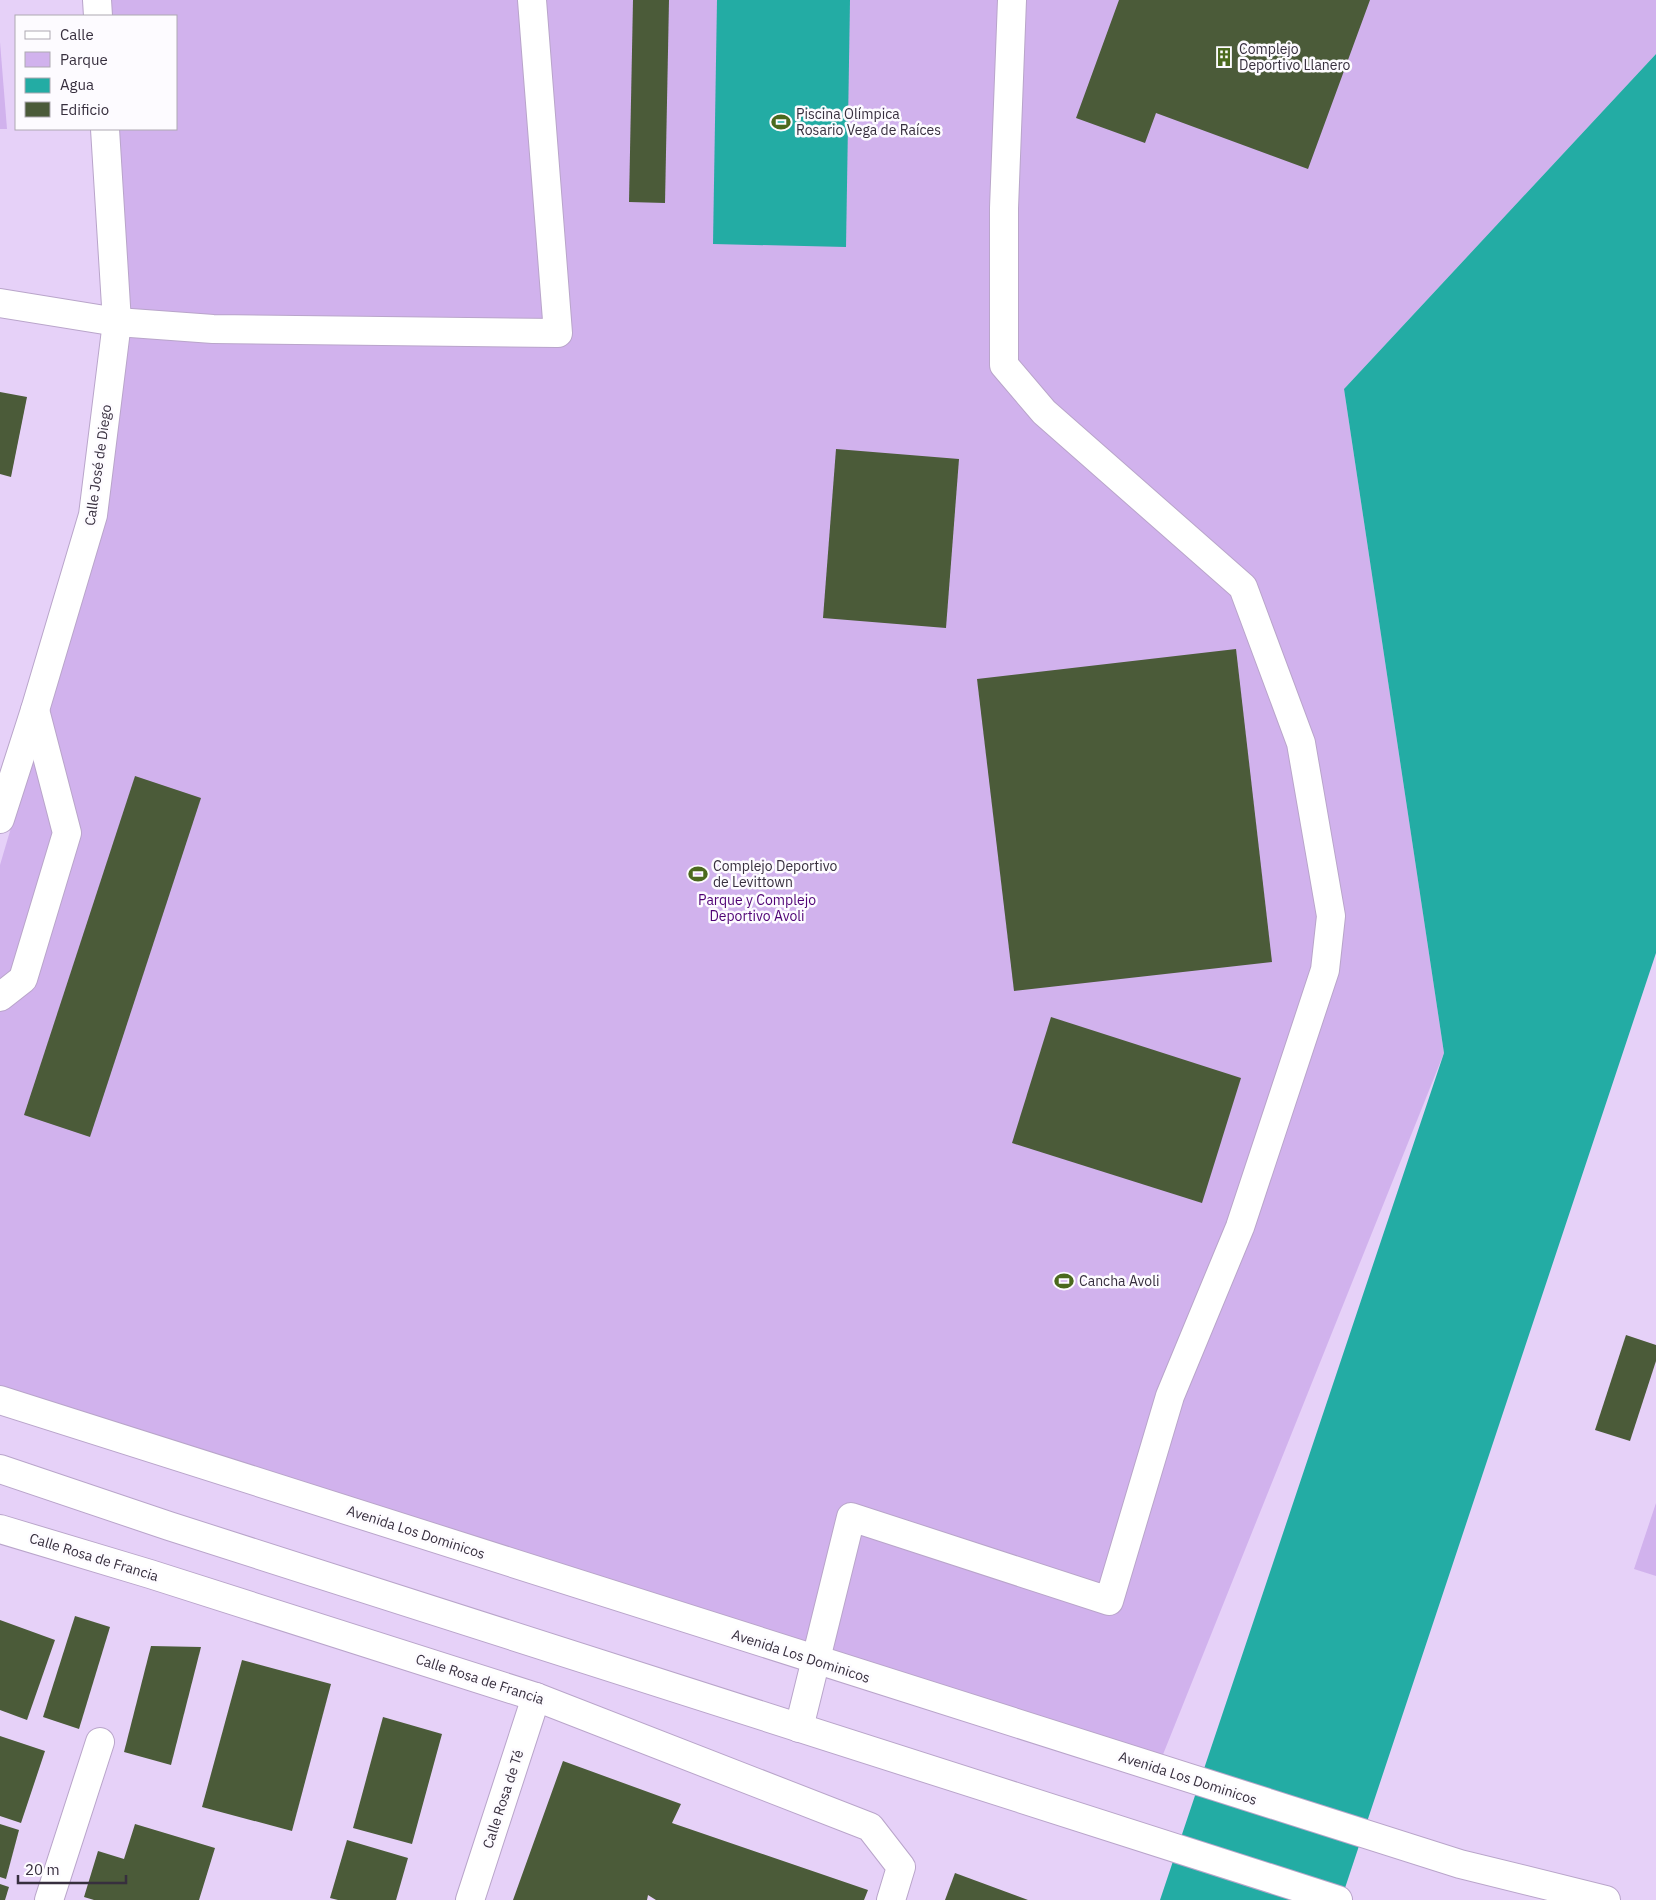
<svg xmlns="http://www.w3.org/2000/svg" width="1656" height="1900" viewBox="0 0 1656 1900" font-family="'IBM Plex Sans',sans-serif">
<rect width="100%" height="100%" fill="#e6d1f8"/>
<g fill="#d1b2ed">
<path d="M110,0H1656V54L1344,389L1444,1053L1160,1762L0,1392V865L103,516L117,129H176V16H111Z"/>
<path d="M0,42L7,129H0Z"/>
<path d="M1656,1503V1576L1634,1569Z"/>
</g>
<g fill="#23aca4">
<path d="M717,0H850L846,247L713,244Z"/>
<path d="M1656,54V953L1341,1900H1160L1444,1053L1344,389Z"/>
</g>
<g fill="#4b5b39">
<path d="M633,0H669L665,203L629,202Z"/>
<path d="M1119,0H1370L1308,169L1156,113L1145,143L1076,118Z"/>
<path d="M0,392L27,397L11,477L0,474Z"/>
<path d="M836,449L959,459L946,628L823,618Z"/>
<path d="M1236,649L1272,962L1014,991L977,679Z"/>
<path d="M135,776L201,798L90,1137L24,1115Z"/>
<path d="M1051,1017L1241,1078L1202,1203L1012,1143Z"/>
<path d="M1626,1335L1656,1345V1361L1630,1441L1595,1430Z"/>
<path d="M75,1616L110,1627L79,1729L43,1717Z"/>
<path d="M0,1620L55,1640L27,1720L0,1710Z"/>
<path d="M151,1646L201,1647L171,1765L124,1752Z"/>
<path d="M242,1660L331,1684L292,1831L202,1807Z"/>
<path d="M383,1717L442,1734L412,1844L353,1828Z"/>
<path d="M0,1736L45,1751L21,1823L0,1816Z"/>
<path d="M563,1761L681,1804L672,1823L868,1890L864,1900H656L648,1895L647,1900H513Z"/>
<path d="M0,1824L19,1830L6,1879L0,1877Z"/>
<path d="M135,1824L215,1848L199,1900H94L84,1897L98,1851L124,1859Z"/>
<path d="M347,1840L408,1858L396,1900H338L330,1898Z"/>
<path d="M955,1873L1028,1900H945Z"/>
<path d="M0,1884L9,1887L5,1900H0Z"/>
</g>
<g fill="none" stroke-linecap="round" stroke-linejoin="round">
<g stroke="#b9a5ca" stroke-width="30">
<g id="minor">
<path d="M97,0L98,16"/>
<path d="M0,303L117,322L213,329L558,333L532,0"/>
<path d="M0,819L35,710L93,515L117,322L105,129"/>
<path d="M0,997L23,979L67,833L35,710"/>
<path d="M0,1400L1460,1864L1606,1900"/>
<path d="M0,1469L169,1526L1338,1900"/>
<path d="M0,1529L150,1574L536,1697L870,1827L901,1867L891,1900"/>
<path d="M799,1728L851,1517L1109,1601L1170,1396L1240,1227L1325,970L1331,916L1301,743L1243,587L1044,412L1004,365V208L1012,0"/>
<path d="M49,1900L100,1742"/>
<path d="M470,1900L536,1697"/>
</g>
</g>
<use href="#minor" stroke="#fff" stroke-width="28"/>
</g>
<defs>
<g id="building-bare" transform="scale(1.5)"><path d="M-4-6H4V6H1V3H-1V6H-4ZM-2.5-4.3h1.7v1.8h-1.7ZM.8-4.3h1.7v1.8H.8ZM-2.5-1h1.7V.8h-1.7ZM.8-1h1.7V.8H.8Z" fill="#4b691e" stroke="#fdfbff" stroke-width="2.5" paint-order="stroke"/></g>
<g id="stadium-bare" transform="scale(1.5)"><path d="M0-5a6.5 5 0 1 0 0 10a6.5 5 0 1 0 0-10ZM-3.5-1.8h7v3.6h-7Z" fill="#4b691e" stroke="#fdfbff" stroke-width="2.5" paint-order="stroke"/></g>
</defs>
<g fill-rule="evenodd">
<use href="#building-bare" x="1224" y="57"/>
<use href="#stadium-bare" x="781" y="122"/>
<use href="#stadium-bare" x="698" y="874"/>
<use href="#stadium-bare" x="1064" y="1281"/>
</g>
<g text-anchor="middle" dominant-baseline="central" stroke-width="5" stroke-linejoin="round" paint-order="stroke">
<g font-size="14" fill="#372f3e" stroke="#fdfbff" text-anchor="start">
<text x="1239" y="49">Complejo<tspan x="1239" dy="16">Deportivo Llanero</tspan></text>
<text x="796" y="114">Piscina Olímpica<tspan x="796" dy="16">Rosario Vega de Raíces</tspan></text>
<text x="713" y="866">Complejo Deportivo<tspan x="713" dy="16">de Levittown</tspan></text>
<text x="1079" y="1281">Cancha Avoli</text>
</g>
<g font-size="14" fill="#372f3e" stroke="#fdfbff">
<text transform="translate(98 465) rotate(-82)">Calle José de Diego</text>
<text transform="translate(416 1532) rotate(18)">Avenida Los Dominicos</text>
<text transform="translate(94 1557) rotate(17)">Calle Rosa de Francia</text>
<text transform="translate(801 1656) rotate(18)">Avenida Los Dominicos</text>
<text transform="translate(480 1679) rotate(18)">Calle Rosa de Francia</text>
<text transform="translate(1188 1778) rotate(18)">Avenida Los Dominicos</text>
<text transform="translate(503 1799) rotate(-72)">Calle Rosa de Té</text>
</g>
<g font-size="14" fill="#4f0275" stroke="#fdfbff">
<text x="757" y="900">Parque y Complejo<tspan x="757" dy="16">Deportivo Avoli</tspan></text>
</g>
</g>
<rect x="15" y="15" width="162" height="115" fill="#fdfbff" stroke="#aea9b2"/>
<rect x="25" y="31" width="25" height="8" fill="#ffffff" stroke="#aea9b2"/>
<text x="60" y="40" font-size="15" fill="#372f3e">Calle</text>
<rect x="25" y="52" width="25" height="15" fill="#d1b2ed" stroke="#aea9b2"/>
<text x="60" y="65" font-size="15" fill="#372f3e">Parque</text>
<rect x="25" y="78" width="25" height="15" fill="#23aca4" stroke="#aea9b2"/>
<text x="60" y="90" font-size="15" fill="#372f3e">Agua</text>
<rect x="25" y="102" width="25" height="15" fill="#4b5b39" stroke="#aea9b2"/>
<text x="60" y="115" font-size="15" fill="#372f3e">Edificio</text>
<path d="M18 1875v8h108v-8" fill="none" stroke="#372f3e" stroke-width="2.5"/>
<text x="25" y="1875" font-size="15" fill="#372f3e" stroke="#fdfbff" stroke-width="4" paint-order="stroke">20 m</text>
</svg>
